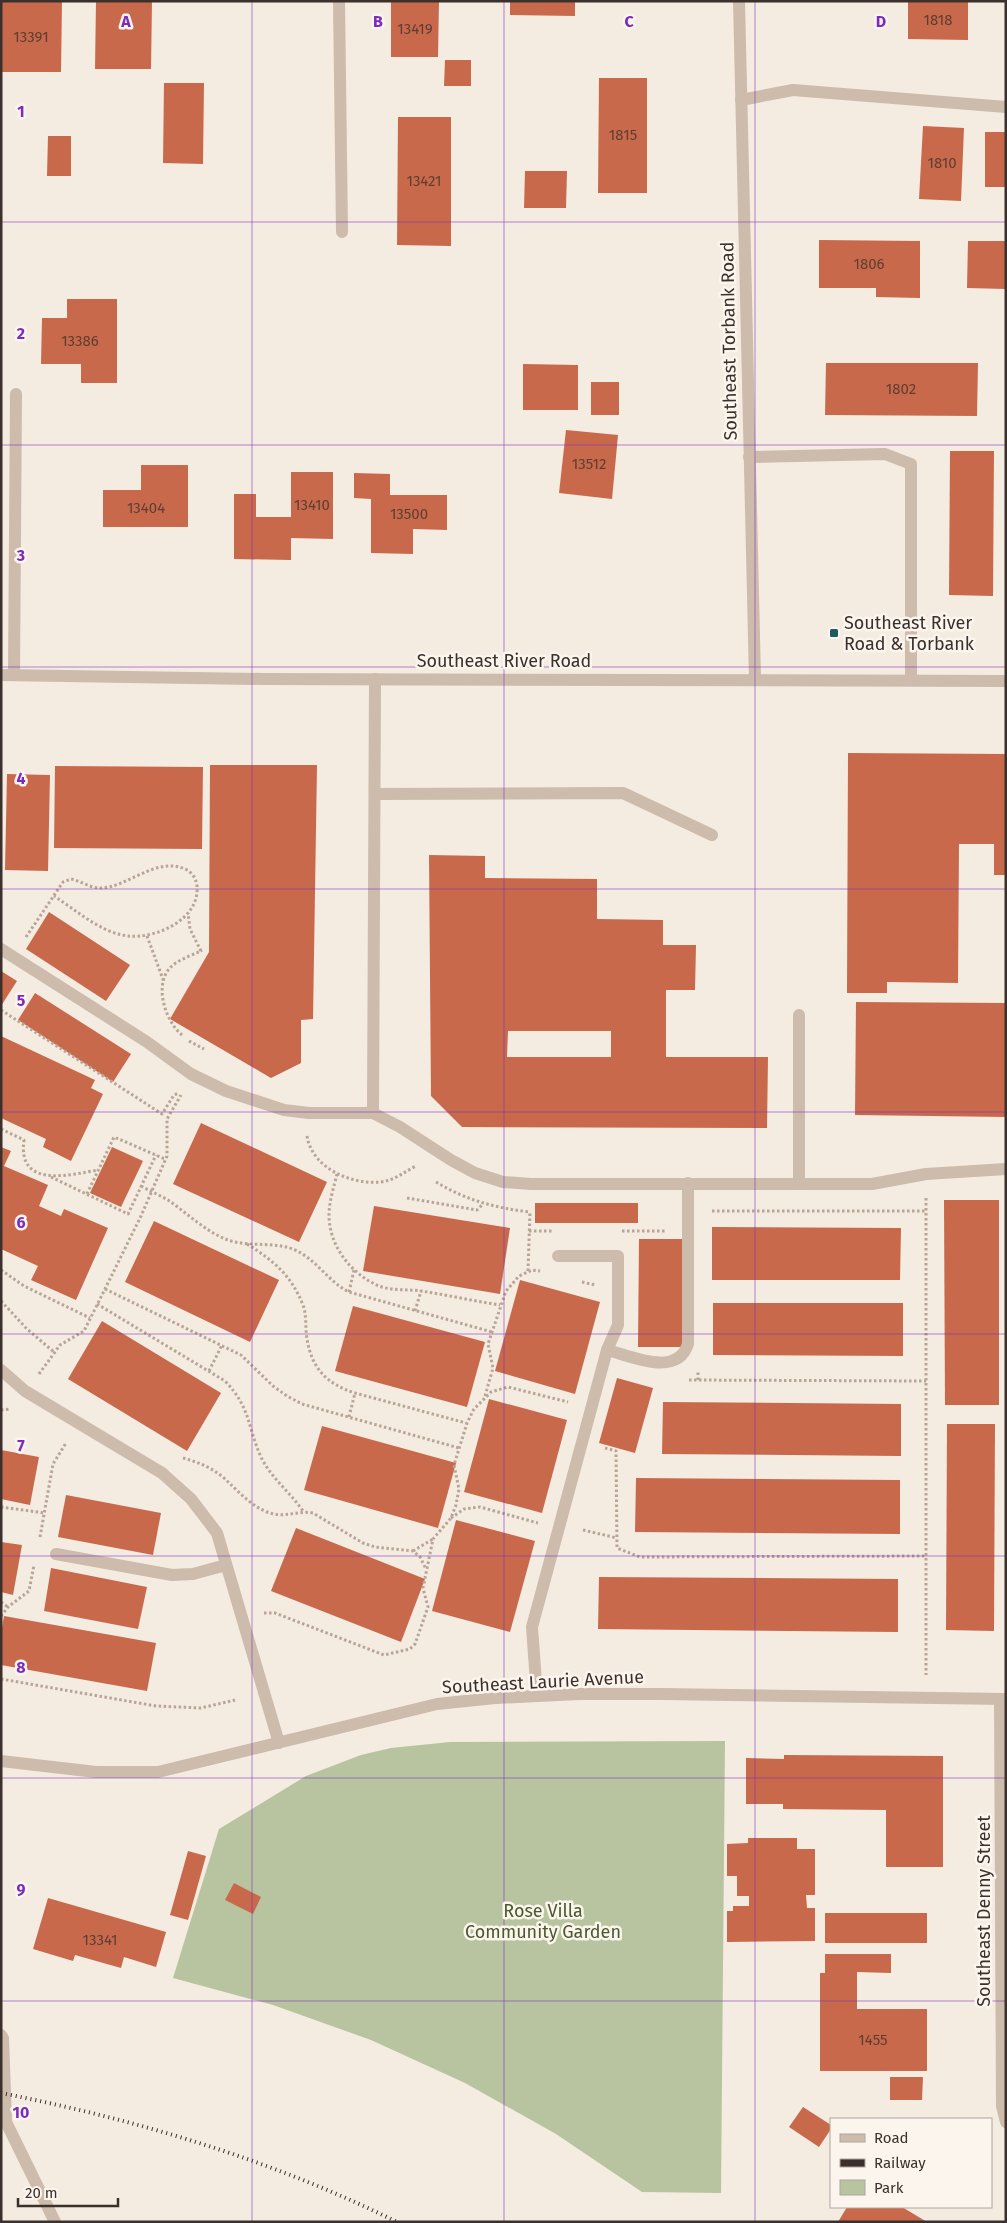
<svg xmlns="http://www.w3.org/2000/svg" width="1007" height="2223" viewBox="0 0 1007 2223" font-family="'Fira Sans',sans-serif">
<rect width="100%" height="100%" fill="#f4ebe1"/>
<path fill="#b8c4a0" d="M725,1741L721,2193L642,2192L556,2134L465,2083L371,2040L273,2005L173,1978L219,1829L306,1776L361,1755L391,1748L450,1742Z"/>
<g fill="#c8694b" fill-rule="evenodd">
<path d="M1,1H62L61,72H1Z"/>
<path d="M96,1H152L151,69H95Z"/>
<path d="M391,1H439L438,57H391Z"/>
<path d="M510,1H575V16L510,15Z"/>
<path d="M908,1H968V40L908,39Z"/>
<path d="M445,60H471V86H444Z"/>
<path d="M599,78H647V193H598Z"/>
<path d="M164,83H204L203,164L163,163Z"/>
<path d="M398,117H451V246L397,245Z"/>
<path d="M923,126L964,128L961,201L919,199Z"/>
<rect x="985" y="132" width="21" height="55"/>
<path d="M48,136H71V176H47Z"/>
<path d="M525,171H567L566,208H524Z"/>
<path d="M819,240L920,241V298L876,297V288H819Z"/>
<path d="M968,241H1006V289L967,288Z"/>
<path d="M67,299H117V383H81V364H41L42,318H67Z"/>
<path d="M826,363H978L977,416L825,415Z"/>
<path d="M523,364L578,365V410H523Z"/>
<rect x="591" y="382" width="28" height="33"/>
<path d="M566,430L618,435L612,499L559,493Z"/>
<path d="M950,451H994L993,596L949,595Z"/>
<path d="M141,465H188V527H103V490H141Z"/>
<path d="M291,472H333V539L291,538V560L234,559V494H256V517H291Z"/>
<path d="M354,473L390,474V495H447V530L413,529V554L371,553V499L354,498Z"/>
<path d="M848,753L1006,754V875H994V844H959L958,983L887,982V993H847Z"/>
<path d="M210,765H317L313,1019L301,1020V1063L271,1078L170,1019L209,952Z"/>
<path d="M55,766L203,767L202,849L54,848Z"/>
<path d="M7,774L50,775L48,871L5,870Z"/>
<path d="M429,855L485,856V878L597,879V919L663,920V945H696L695,990H666V1057H768L767,1128L462,1127L431,1096ZM508,1031H611V1057H507Z"/>
<path d="M49,912L130,965L106,1001L26,949Z"/>
<path d="M1,971L17,981L1,1006Z"/>
<path d="M35,993L131,1054L113,1082L18,1020Z"/>
<path d="M856,1002L1006,1003V1117L855,1115Z"/>
<path d="M1,1036L95,1080L91,1088L103,1094L71,1161L43,1147L46,1139L1,1118Z"/>
<path d="M201,1123L327,1182L299,1242L173,1184Z"/>
<path d="M1,1147L11,1151L4,1166L48,1185L39,1206L61,1216L64,1209L108,1228L76,1300L31,1280L38,1266L1,1249Z"/>
<path d="M112,1147L143,1161L121,1207L90,1193Z"/>
<path d="M944,1200H999V1405H945Z"/>
<rect x="535" y="1203" width="103" height="20"/>
<path d="M374,1206L510,1228L500,1294L363,1271Z"/>
<path d="M154,1221L279,1280L250,1342L125,1282Z"/>
<path d="M712,1227L901,1228L900,1280H712Z"/>
<path d="M639,1239H682V1347H638Z"/>
<path d="M520,1280L600,1302L575,1394L495,1371Z"/>
<path d="M713,1303H903V1356L713,1355Z"/>
<path d="M353,1306L485,1342L467,1407L335,1371Z"/>
<path d="M102,1321L221,1393L187,1451L68,1379Z"/>
<path d="M617,1378L653,1388L635,1453L599,1443Z"/>
<path d="M489,1399L567,1420L542,1513L464,1492Z"/>
<path d="M663,1402L901,1404V1456L662,1454Z"/>
<path d="M947,1424H995L994,1631L946,1630Z"/>
<path d="M322,1426L456,1463L438,1528L304,1490Z"/>
<path d="M1,1450L39,1457L30,1505L1,1499Z"/>
<path d="M636,1478L900,1480V1534L635,1532Z"/>
<path d="M66,1495L161,1513L153,1555L58,1537Z"/>
<path d="M456,1520L535,1541L510,1632L432,1611Z"/>
<path d="M296,1528L425,1579L401,1642L271,1591Z"/>
<path d="M1,1542L22,1545L13,1595L1,1592Z"/>
<path d="M51,1568L147,1587L138,1629L44,1611Z"/>
<path d="M599,1577L898,1579V1632L598,1629Z"/>
<path d="M4,1616L156,1643L147,1691L1,1665V1633Z"/>
<path d="M784,1755L943,1756V1867H886V1810L783,1809V1804H746V1758L784,1759Z"/>
<path d="M748,1838H797V1849H815V1895H806L807,1908H815V1941L727,1942V1911H733V1906H749V1896H737V1876H727V1844L748,1843Z"/>
<path d="M188,1851L206,1856L188,1920L170,1915Z"/>
<path d="M234,1883L261,1897L253,1914L225,1900Z"/>
<path d="M48,1898L166,1932L156,1967L124,1957L121,1968L75,1955L73,1961L33,1949Z"/>
<rect x="825" y="1913" width="102" height="30"/>
<path d="M825,1954H891V1973L857,1972V2009H927V2071H820V1973H825Z"/>
<path d="M890,2077H923L922,2100H890Z"/>
<path d="M803,2107L831,2125V2129L819,2147L789,2127Z"/>
<path d="M847,2207H902L927,2222H838Z"/>
</g>
<g fill="none" stroke-linecap="round" stroke-linejoin="round">
<g stroke="#b9a596" stroke-width="3" stroke-dasharray="2.5 2.5" stroke-linecap="butt">
<path d="M147,936L164,982"/>
<path d="M26,937L63,882L71,879C81,881 90,888 100,888C127,888 156,856 185,869C192,872 196,878 197,886C200,920 155,939 128,936C101,933 76,910 54,896"/>
<path d="M1,1010L162,1114L174,1095L179,1093"/>
<path d="M182,1035C165,1021 152,982 173,965C181,959 192,955 201,951L190,929L188,913"/>
<path d="M189,1041L204,1049"/>
<path d="M1,1129L24,1140C17,1189 70,1175 98,1170"/>
<path d="M307,1136C312,1168 351,1185 381,1182C395,1180 404,1172 416,1166"/>
<path d="M337,1174C334,1187 329,1201 329,1215C329,1246 351,1274 379,1286C392,1291 407,1289 421,1291C447,1295 474,1301 500,1305"/>
<path d="M51,1177L128,1214L156,1155"/>
<path d="M436,1182C466,1200 495,1208 530,1212"/>
<path d="M141,1186C150,1191 159,1195 168,1200C187,1213 206,1232 228,1240C251,1248 278,1240 299,1252C318,1262 329,1282 349,1292L492,1332"/>
<path d="M87,1194L114,1137L165,1159"/>
<path d="M407,1198L477,1210L483,1204"/>
<path d="M926,1198V1675"/>
<path d="M712,1211H926"/>
<path d="M529,1231H553"/>
<path d="M622,1231H666"/>
<path d="M247,1244C274,1261 291,1275 303,1305C307,1316 305,1328 307,1339C312,1369 327,1384 355,1393L466,1423"/>
<path d="M1,1270L24,1286L90,1318"/>
<path d="M528,1271L530,1212"/>
<path d="M582,1282L595,1285"/>
<path d="M105,1289L241,1355L273,1386L287,1396L302,1404L459,1448"/>
<path d="M349,1292L354,1270"/>
<path d="M1,1301L27,1329L54,1352"/>
<path d="M97,1304L225,1381C251,1408 247,1426 261,1457C271,1478 290,1492 303,1511"/>
<path d="M415,1311L421,1291"/>
<path d="M209,1371L222,1345"/>
<path d="M39,1374L60,1345L84,1331L105,1289L141,1216L167,1156V1119L181,1095"/>
<path d="M689,1380L926,1381"/>
<path d="M698,1380V1372"/>
<path d="M485,1396L493,1368L488,1344L506,1291L519,1276L532,1270L540,1271"/>
<path d="M1,1410L10,1409"/>
<path d="M349,1417L355,1393"/>
<path d="M605,1448L616,1451L617,1548L640,1557L926,1556"/>
<path d="M183,1458C198,1462 213,1468 225,1479C238,1491 250,1505 267,1512C284,1519 297,1510 313,1513L363,1543L375,1547L413,1551L420,1557L426,1569"/>
<path d="M1,1507L45,1513"/>
<path d="M451,1518L464,1509L480,1507L538,1523"/>
<path d="M583,1530L617,1538"/>
<path d="M40,1537L53,1464L66,1443"/>
<path d="M413,1551L433,1539"/>
<path d="M1,1602L8,1607"/>
<path d="M264,1613H275L384,1655L410,1649L415,1644L428,1607L423,1588L433,1539L451,1518L456,1505L459,1489L454,1465L467,1423L474,1409L491,1392L508,1387L568,1402"/>
<path d="M1,1616L8,1607L29,1591L34,1565"/>
<path d="M1,1679L156,1706L201,1708L235,1700"/>
</g>
<g stroke="#cdbbac" stroke-width="12">
<path d="M339,1L342,232"/>
<path d="M739,1L755,679"/>
<path d="M741,100L793,90L1006,107"/>
<path d="M749,457L885,454L911,464V680"/>
<path d="M1,675L264,679L1006,681"/>
<path d="M14,675L16,394"/>
<path d="M375,794L623,793L712,835"/>
<path d="M1,949L147,1042L191,1074L226,1091L284,1110L309,1113H373L400,1127L451,1160L475,1173L503,1182L531,1184H872L926,1174L1006,1169"/>
<path d="M373,1113L375,679"/>
<path d="M799,1183V1015"/>
<path d="M607,1350C631,1356 677,1378 688,1344V1183"/>
<path d="M1,1370L25,1391L162,1473L191,1499L217,1533L279,1743"/>
<path d="M56,1554L172,1575L193,1574L226,1565"/>
<path d="M537,1696L532,1627L607,1350L618,1325V1256H558"/>
<path d="M1000,1699L1002,2106L1006,2122"/>
<path d="M1,1761L96,1772H158L437,1704L495,1698L579,1694H661L1006,1699"/>
<path d="M1,2035L3,2038L6,2122L55,2222"/>
</g>
<path stroke="#3b302b" stroke-width="4" stroke-dasharray="1 4" stroke-linecap="butt" d="M1,2093C138,2120 272,2160 397,2222"/>
</g>
<path fill="none" stroke="#7b2cbf" stroke-width="1" stroke-opacity="0.55" d="M252,1V2222M504,1V2222M755,1V2222M1,222H1006M1,445H1006M1,667H1006M1,889H1006M1,1112H1006M1,1334H1006M1,1556H1006M1,1778H1006M1,2001H1006"/>
<rect fill="#1f5a5e" stroke="#fbf5ee" stroke-width="2" x="829" y="628" width="10" height="10" rx="2.5"/>
<g text-anchor="middle" dominant-baseline="central" stroke-width="5" stroke-linejoin="round" paint-order="stroke">
<g font-size="15" fill="#5e3e33">
<text x="938" y="20">1818</text>
<text x="415" y="29">13419</text>
<text x="31" y="37">13391</text>
<text x="623" y="135">1815</text>
<text x="942" y="163">1810</text>
<text x="424" y="181">13421</text>
<text x="869" y="264">1806</text>
<text x="80" y="341">13386</text>
<text x="901" y="389">1802</text>
<text x="589" y="464">13512</text>
<text x="312" y="505">13410</text>
<text x="146" y="508">13404</text>
<text x="409" y="514">13500</text>
<text x="100" y="1940">13341</text>
<text x="873" y="2040">1455</text>
</g>
<g font-size="18" fill="#3b302b" stroke="#fbf5ee">
<text transform="translate(729 341) rotate(-91)">Southeast Torbank Road</text>
<text x="504" y="661">Southeast River Road</text>
<text transform="translate(543 1682) rotate(-3)">Southeast Laurie Avenue</text>
<text transform="translate(984 1911) rotate(-90)">Southeast Denny Street</text>
</g>
<g font-size="18" fill="#3b302b" stroke="#fbf5ee" text-anchor="start">
<text x="844" y="623">Southeast River<tspan x="844" dy="21">Road &amp; Torbank</tspan></text>
</g>
<g font-size="18" fill="#4a5a2e" stroke="#fbf5ee">
<text x="543" y="1911">Rose Villa<tspan x="543" dy="21">Community Garden</tspan></text>
</g>
</g>
<g font-size="16" text-anchor="middle" font-weight="bold" fill="#7b2cbf" stroke="#fbf5ee" stroke-width="5" stroke-linejoin="round" paint-order="stroke">
<text x="126" y="27">A</text>
<text x="378" y="27">B</text>
<text x="629" y="27">C</text>
<text x="881" y="27">D</text>
<text x="21" y="117">1</text>
<text x="21" y="339">2</text>
<text x="21" y="561">3</text>
<text x="21" y="784">4</text>
<text x="21" y="1006">5</text>
<text x="21" y="1228">6</text>
<text x="21" y="1451">7</text>
<text x="21" y="1673">8</text>
<text x="21" y="1895">9</text>
<text x="21" y="2118">10</text>
</g>
<rect width="1007" height="2223" fill="none" stroke="#3b302b" stroke-width="5"/>
<rect x="830" y="2118" width="162" height="90" fill="#fbf5ee" stroke="#aea6a0"/>
<rect x="840" y="2134" width="25" height="8" fill="#cdbbac" stroke="#aea6a0"/>
<text x="874" y="2143" font-size="15" fill="#3b302b">Road</text>
<rect x="840" y="2159" width="25" height="8" fill="#3b302b" stroke="#aea6a0"/>
<text x="874" y="2168" font-size="15" fill="#3b302b">Railway</text>
<rect x="840" y="2180" width="25" height="15" fill="#b8c4a0" stroke="#aea6a0"/>
<text x="874" y="2193" font-size="15" fill="#3b302b">Park</text>
<path d="M18 2198v8h100v-8" fill="none" stroke="#3b302b" stroke-width="2.5"/>
<text x="25" y="2198" font-size="15" fill="#3b302b" stroke="#fbf5ee" stroke-width="4" paint-order="stroke">20 m</text>
</svg>
